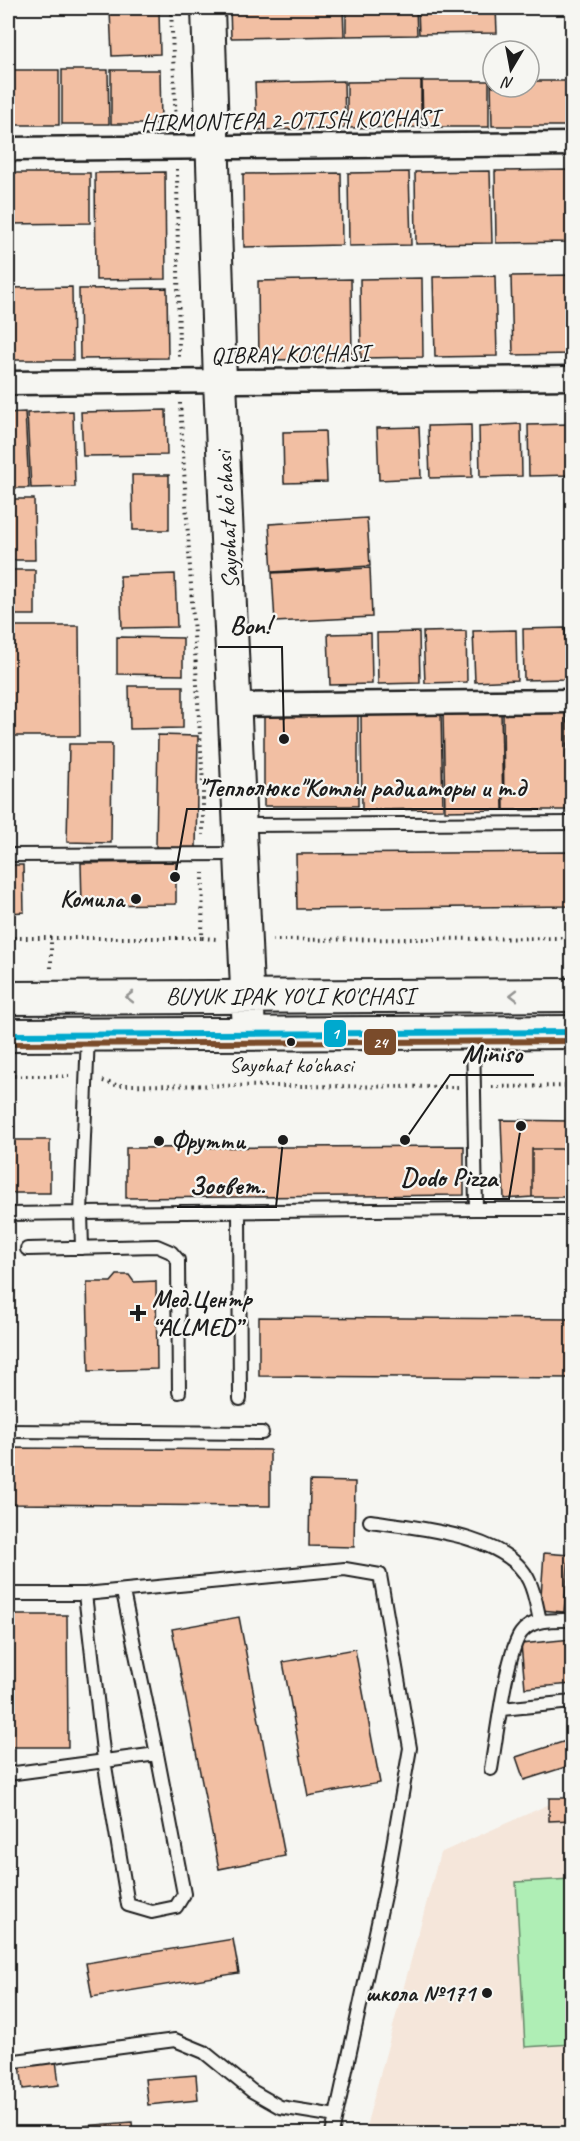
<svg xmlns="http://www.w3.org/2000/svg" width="580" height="2141" font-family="Caveat,sans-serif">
<rect width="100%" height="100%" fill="#f6f6f2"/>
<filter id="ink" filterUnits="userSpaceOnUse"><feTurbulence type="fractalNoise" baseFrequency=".0167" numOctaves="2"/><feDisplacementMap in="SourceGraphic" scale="12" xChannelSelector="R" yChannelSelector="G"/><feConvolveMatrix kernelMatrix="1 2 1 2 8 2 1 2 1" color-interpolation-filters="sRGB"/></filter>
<g filter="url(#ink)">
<path fill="#f5e6da" d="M572 1794V2133L364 2134 440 1853Z"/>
<path fill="#afeeb5" stroke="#668568" stroke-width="1.5" d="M572 1879V2044L525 2047 516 1882Z"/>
<path fill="#f2bfa3" stroke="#1c1c1c" stroke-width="1.5" d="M230 8H343L344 36 231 38Z
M346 8H416L417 35 346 36Z
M418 8H496L497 33 419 34Z
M159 10 160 54 112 56 110 11Z
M8 70H59V125H8Z
M62 70H108L109 124H62Z
M111 70H160L161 124H111Z
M344 81 345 128 257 130 255 83Z
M421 81V127L347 128V82Z
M422 81H489V127H423Z
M491 81 493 87H529V81H567L568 126H492Z
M570 81H572V125H570Z
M570 170 571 242 496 243 495 171Z
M490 171 492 243 416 244 415 172Z
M165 172 166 279 96 280 95 173Z
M409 172 411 245 349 246 348 173Z
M8 173H90V223L8 224Z
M341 173 342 245 244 247 243 174Z
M572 275V354L513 355 511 276Z
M495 276 497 356 435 357 433 277Z
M422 278 423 357 361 358 360 279Z
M351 279 352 359 259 360 258 281Z
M72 287 73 360H8V288Z
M167 288 168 358 80 359 79 289Z
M166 410 167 455 83 456 81 412Z
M73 411 75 487 31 488 27 413Z
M25 412 29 488H8V413Z
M521 424 522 476 480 477 479 426Z
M570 424 571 475 529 476 528 425Z
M471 425 472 477 430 478 428 426Z
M419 427 421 478 379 480 377 428Z
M325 431 327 482 284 483 283 432Z
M132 475H169V530H133Z
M8 499H34L35 560H8Z
M367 518 370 566 272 572 269 524Z
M370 568 372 617 275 622 272 573Z
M8 570H35V615H8Z
M175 574 177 627 122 628 120 576Z
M8 626H79L80 736H8Z
M565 628 566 679 524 680 523 629Z
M516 630 517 680 475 682 473 631Z
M466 631 467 682 425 683 423 632Z
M419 632 420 683 378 684 377 633Z
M371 633 372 684 330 685 328 634Z
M117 637 183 638V675L117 674Z
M129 686H183V728L130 729Z
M503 711H566L567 810H504Z
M567 711H572V771H567Z
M501 712 503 810 445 811 443 713Z
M441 713 443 809 362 810 361 714Z
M264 714H358V806H264Z
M158 735 198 736 196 848 156 847Z
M69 744H112L111 843 67 842Z
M572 852V906L297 909 296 854Z
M176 862V904L82 905 81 863Z
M8 865H23L24 912 8 913Z
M501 1120 572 1121V1149H532V1197L504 1199Z
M8 1140H50V1193H8Z
M464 1146V1195L126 1198V1148Z
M532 1149H572V1197H532Z
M117 1275H129L134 1282 156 1281 157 1369 89 1371 87 1282H111Z
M259 1317 572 1319V1378L259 1376Z
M8 1448 270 1450V1506L8 1504Z
M310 1481 355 1482 354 1547 309 1546Z
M544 1553 569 1555 564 1612 540 1610Z
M8 1615H67L68 1747H8Z
M239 1617 285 1856 219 1869 172 1629Z
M572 1639V1684L525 1688 521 1644Z
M355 1649 380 1783 308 1796 283 1662Z
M572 1739V1765L524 1780 516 1757Z
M549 1798H572V1820L549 1821Z
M233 1939 239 1973 92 1997 86 1963Z
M56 2060 59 2085 23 2089 20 2064Z
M196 2075 198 2100 148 2105 145 2079Z
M132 2122 133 2134H8V2132Z"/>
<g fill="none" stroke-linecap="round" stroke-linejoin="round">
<g stroke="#1c1c1c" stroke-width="16">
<path id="lane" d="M241 825 572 823
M8 855 240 854
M473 1034 476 1209H572
M88 1035 81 1213 476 1209
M239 1211 240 1399
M8 1214 81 1213 82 1248
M27 1249 157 1246 171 1252 178 1260 179 1392
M8 1431 262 1433
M370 1521C416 1528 508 1534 529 1581 535 1593 537 1608 540 1621
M123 1592 157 1754
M8 1594H85
M502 1709 572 1702
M491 1769C496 1741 506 1653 521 1633 532 1618 556 1620 572 1620
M8 1774 157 1754 184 1894 176 1907 152 1912 128 1905 104 1760 85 1594 345 1569 380 1575 410 1748 385 1891 332 2134
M8 2062 175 2040 204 2052 252 2091 280 2107 336 2116"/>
</g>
<g stroke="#1c1c1c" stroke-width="27">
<path id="street" d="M8 149 572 144
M8 383 572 378
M235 705 572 701"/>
</g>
<g stroke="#1c1c1c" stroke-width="36">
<path id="secondary" d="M208 8 220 382 249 1033
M8 998 572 995
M8 1035 572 1032"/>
</g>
<path stroke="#1c1c1c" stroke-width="4" stroke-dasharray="1.5 4.5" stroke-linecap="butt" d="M171 8 176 125
M177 169 179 359
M180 403 203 784V835
M8 938H202L203 873
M202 938 216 939
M272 940 572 938
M51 968V939
M8 1076H69
M103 1081 116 1085 458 1087
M492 1087 572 1086"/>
<use href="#lane" stroke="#f6f6f2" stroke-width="12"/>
<use href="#street" stroke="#f6f6f2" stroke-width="22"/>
<use href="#secondary" stroke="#f6f6f2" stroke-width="32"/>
<g stroke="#f6f6f2" stroke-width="10">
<path id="bus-1" d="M8 1035 572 1032"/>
</g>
<g stroke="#f6f6f2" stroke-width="10">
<path id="bus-2" d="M8 1044 572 1041"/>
</g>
<use href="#bus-1" stroke="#00a9ce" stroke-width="6"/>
<use href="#bus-2" stroke="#7a4b2a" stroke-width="6"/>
</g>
<defs><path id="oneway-chevron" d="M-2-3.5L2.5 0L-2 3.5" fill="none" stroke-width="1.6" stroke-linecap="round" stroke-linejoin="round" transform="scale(1.5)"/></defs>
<g stroke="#949492">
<use href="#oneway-chevron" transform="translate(514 995) rotate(180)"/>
<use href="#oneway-chevron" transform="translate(130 997) rotate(180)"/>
</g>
</g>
<g fill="#1c1c1c" stroke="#f6f6f2" stroke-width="2">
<circle cx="136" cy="899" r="6"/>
<circle cx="291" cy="1042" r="5"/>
<circle cx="159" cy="1141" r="6"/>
<path d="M135 1304h6v6h6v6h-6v6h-6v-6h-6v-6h6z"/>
<circle cx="487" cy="1993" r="6"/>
</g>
<g text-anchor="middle" stroke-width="4.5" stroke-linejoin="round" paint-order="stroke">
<g font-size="22" fill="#1c1c1c" stroke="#f6f6f2">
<text x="291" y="1072">Sayohat ko'chasi</text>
</g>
<g font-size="24" fill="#1c1c1c" stroke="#f6f6f2">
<text transform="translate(290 120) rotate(-1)" y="8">HIRMONTEPA 2-O'TISH KO'CHASI</text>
<text transform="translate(290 354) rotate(-1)" y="8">QIBRAY KO'CHASI</text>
<text transform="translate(227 520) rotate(-93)" y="8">Sayohat koʻchasi</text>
<text x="290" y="1004">BUYUK IPAK YO'LI KO'CHASI</text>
</g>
<g font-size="24" font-weight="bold" fill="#1c1c1c" stroke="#f6f6f2" text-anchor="end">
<text x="124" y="907">Комила</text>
<text x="171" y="1149" text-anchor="start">Фрутти</text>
<text x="152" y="1307" text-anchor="start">Мед.Центр<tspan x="152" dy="28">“ALLMED”</tspan></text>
<text x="475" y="2001">школа №171</text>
</g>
</g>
<path fill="none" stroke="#1c1c1c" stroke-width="2" d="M284 739L282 647H218M175 877L187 809H538M405 1140L450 1075H534M521 1126L509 1199H389M283 1140L276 1207H177"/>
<g fill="#1c1c1c" stroke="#f6f6f2" stroke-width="2">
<circle cx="284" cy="739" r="6"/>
<circle cx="175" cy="877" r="6"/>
<circle cx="405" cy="1140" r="6"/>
<circle cx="521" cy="1126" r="6"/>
<circle cx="283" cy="1140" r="6"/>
</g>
<g font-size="26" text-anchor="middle" font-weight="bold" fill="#1c1c1c" stroke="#f6f6f2" stroke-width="4.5" stroke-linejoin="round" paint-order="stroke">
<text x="250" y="634">Bon!</text>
<text x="362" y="796">"Теплолюкс"Котлы радиаторы и т.д</text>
<text x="492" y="1062">Miniso</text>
<text x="449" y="1186">Dodo Pizza</text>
<text x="227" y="1194">Зоовет.</text>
</g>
<g stroke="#f6f6f2" stroke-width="2">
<rect x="323" y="1019" width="24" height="29" rx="6" fill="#00a9ce"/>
<rect x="363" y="1028" width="34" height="28" rx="6" fill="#7a4b2a"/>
</g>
<g font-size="16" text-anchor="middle" font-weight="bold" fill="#fff">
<text x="335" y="1039">1</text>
<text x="380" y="1048">24</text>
</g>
<rect width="580" height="2141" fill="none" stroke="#f6f6f2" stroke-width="30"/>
<rect x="15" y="15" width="550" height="2111" fill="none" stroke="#1c1c1c" stroke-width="2" filter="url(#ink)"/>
<g transform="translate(511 69) rotate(190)"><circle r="28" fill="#f6f6f2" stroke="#9f9f9c" stroke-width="1.5"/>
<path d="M0-4.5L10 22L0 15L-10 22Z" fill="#1c1c1c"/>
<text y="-9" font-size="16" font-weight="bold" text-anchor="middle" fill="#1c1c1c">N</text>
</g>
</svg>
